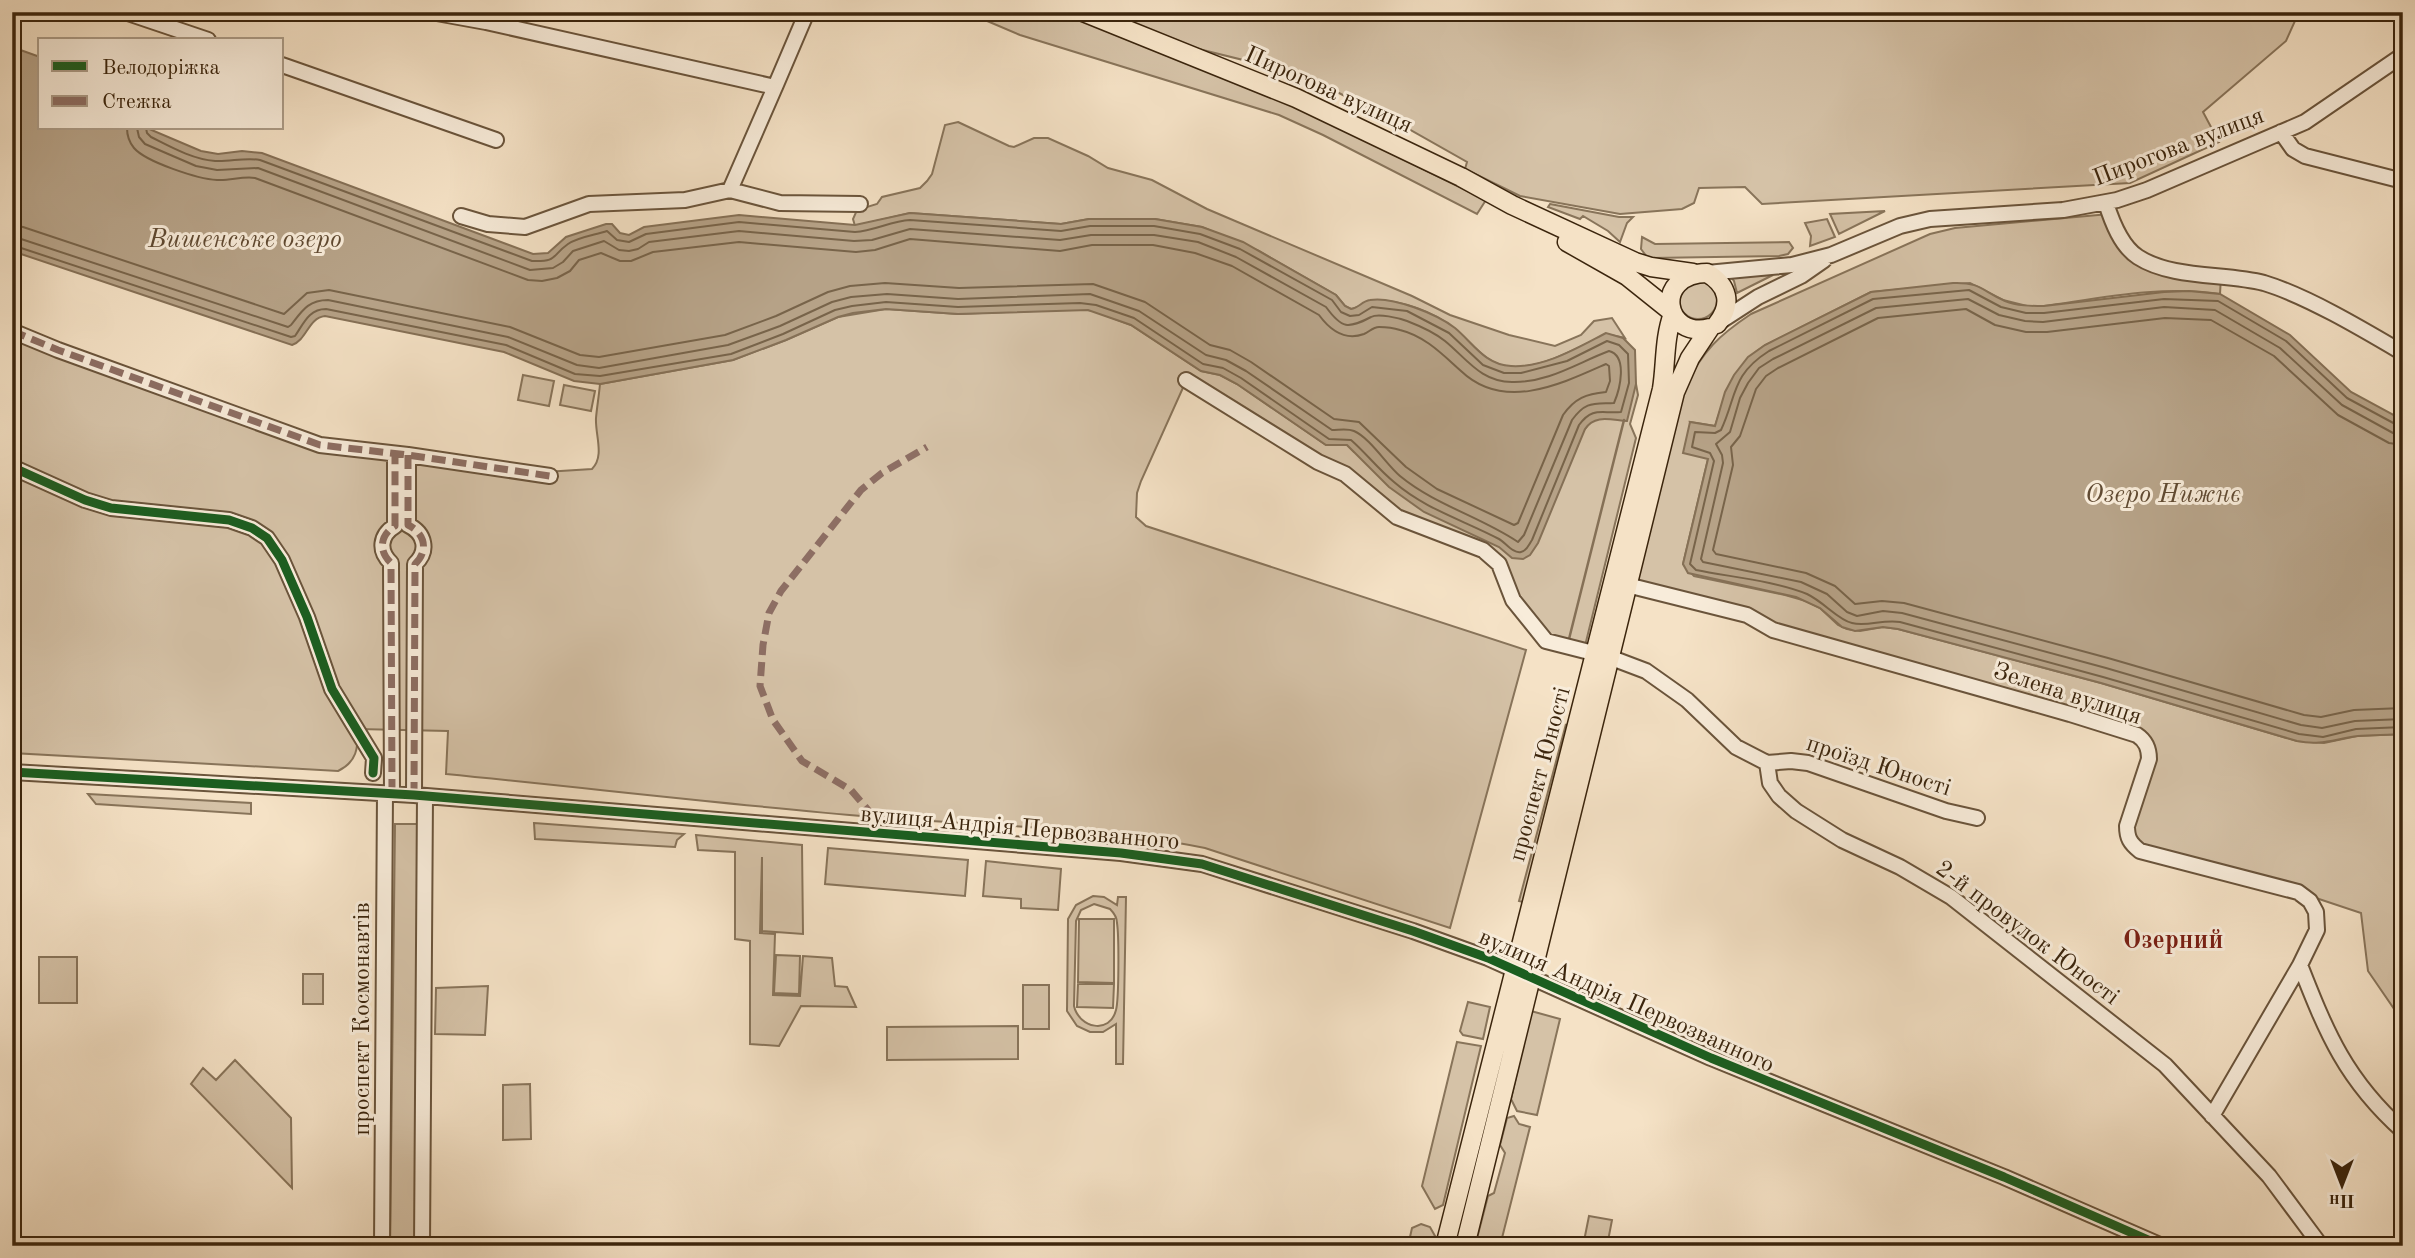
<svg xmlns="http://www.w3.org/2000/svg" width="2415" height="1258" font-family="'Old Standard TT',serif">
<rect width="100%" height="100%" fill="#f5e2c6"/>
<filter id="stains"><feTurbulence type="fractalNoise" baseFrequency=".00286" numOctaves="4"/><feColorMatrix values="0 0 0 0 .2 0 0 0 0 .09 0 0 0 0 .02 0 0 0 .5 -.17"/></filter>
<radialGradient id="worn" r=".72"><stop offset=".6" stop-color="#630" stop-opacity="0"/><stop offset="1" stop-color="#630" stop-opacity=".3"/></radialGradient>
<path fill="#d5c2a7" stroke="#88745a" stroke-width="2" fill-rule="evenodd" d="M966 12H1063L1293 105 1486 200 1477 214 1323 135 1279 115 1020 35Z
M1083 12H2299L2286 41 2203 112 2219 142 2130 183 1762 204 1745 187 1699 188 1694 203 1682 209 1620 214 1520 196 1465 169 1467 162 1405 127 1304 75 1138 34Z
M958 122 1009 146 1014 147 1034 138H1048L1088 156 1108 168 1152 180 1207 209 1412 296 1450 315 1509 335 1555 346 1581 335 1594 321 1612 318 1625 338 1606 334C1579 347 1537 372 1506 366 1483 362 1472 342 1455 329 1433 311 1403 301 1376 300 1367 300 1360 308 1351 309L1345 306 1336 295 1259 251 1202 227 1155 219H1089L1061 224 910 213 855 226 853 219 857 210 877 204 882 197 920 188 927 181 932 174 945 125Z
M1550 204 1619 217H1633L1627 223 1620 242 1608 231 1583 216 1580 219 1548 207Z
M1885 211 1839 234 1830 214Z
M2109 214 2141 259 2221 276 2220 294C2162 285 2101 298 2044 306H2027L2003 300 1970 283 1871 292 1765 345C1735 364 1725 395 1715 426L1690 422 1708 459 1683 564 1694 576 1785 595 1806 601 1820 608 1838 625 1847 629 1860 631 1883 627 1898 629 2101 683 2297 741 2324 743 2357 736 2403 734V1022L2368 971 2361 913 2298 892 2140 851 2127 835 2149 759 2144 740 1635 587 1685 386C1704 350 1718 336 1751 314L1930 234 1955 228Z
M1827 219 1835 237 1810 246 1811 236 1805 223Z
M1642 237 1655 244 1789 242 1793 248 1788 254 1779 256 1651 258 1647 257 1641 249Z
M1773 275 1737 293 1734 281 1730 276Z
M1679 300a19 19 0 1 1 38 0a19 19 0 1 1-38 0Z
M886 309 958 314 1081 309 1094 311 1131 325 1201 371 1220 375 1237 384 1326 445H1347L1354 452 1585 429 1591 421 1597 419 1605 398 1636 384 1638 395 1630 424 1636 438 1584 650 1546 641 1499 564 1408 522 1359 487 1186 381 1141 481 1137 493 1136 517 1146 526 1526 650 1450 928 1205 848C1096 826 983 826 873 817 731 805 588 788 446 774L448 731 358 729C358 748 357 762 338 771L12 753V331L312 443 529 473 592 469C605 456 595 435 596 418 597 407 599 395 600 384L733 360 786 340 838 317Z
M523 375 554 381 549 406 518 400Z
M564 385 595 391 591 411 560 405Z
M1566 724 1571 751 1531 904 1519 901Z
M88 794 251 803V814L96 804Z
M534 823 684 834 677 840 675 847 535 839Z
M395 824H420L418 1246H390Z
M696 835 802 845 803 934 762 931V857L760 933 775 934 773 995 800 996 803 956 832 958 835 986 847 987 856 1007 801 1006 779 1046 750 1044V941L735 939V852L698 850Z
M828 848 968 860 965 896 825 884Z
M986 861 1061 869 1058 910 1021 908V899L983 896Z
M1093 896 1104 897 1117 905 1118 897H1126L1123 1064H1116V1024L1103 1032H1090L1077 1026 1067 1011 1068 919 1076 905ZM1094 904 1110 909C1114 913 1117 918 1117 923 1119 936 1119 999 1116 1010 1110 1035 1079 1028 1074 1006L1076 921 1081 910Z
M1079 919H1114V983L1078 982Z
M776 955 800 956 799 994 774 993Z
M39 957H77V1003H39Z
M303 974H323V1004H303Z
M1078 984H1114L1113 1008 1077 1007Z
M1023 985H1049V1029H1023Z
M488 986 485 1035 435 1034 436 988Z
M1468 1002 1490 1007 1483 1039 1463 1035 1460 1031Z
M1531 1011 1560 1019 1537 1115 1517 1111 1511 1099Z
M1018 1026V1059L887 1060V1027Z
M1457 1042 1481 1046 1443 1205 1435 1209 1422 1186Z
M235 1060 291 1118 292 1188 191 1084 203 1068 216 1080Z
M530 1084 531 1139 503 1140V1085Z
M1514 1116 1519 1124 1530 1127 1500 1246H1475L1488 1196 1494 1193 1505 1153 1500 1145 1507 1118Z
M1589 1216 1612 1220 1607 1246H1583Z
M1421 1224 1430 1227 1435 1236 1433 1246H1408L1412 1228Z"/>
<path fill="#b6a287" stroke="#857056" stroke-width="2" d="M12 47 40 57V128H147L201 151 218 154 242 151 262 153 533 254 548 253 566 237 606 224H612L620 233 629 235 644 227 739 215 855 225 910 213 1061 224 1089 219H1155L1202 227 1243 242 1336 295 1345 306 1351 309C1359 308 1362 301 1370 300 1392 296 1437 314 1455 328 1473 343 1485 365 1511 366 1544 368 1577 348 1606 333L1623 338 1635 350 1636 384 1627 421C1611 420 1595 414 1585 429L1538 543 1530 555 1523 559 1512 558 1499 547 1424 512 1389 487 1347 445H1326L1237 384 1220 375 1201 371 1131 325 1088 310 958 314 886 309 853 313 838 317 786 340 733 360 600 384 574 381 504 352 325 316C308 318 307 340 292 345L12 251Z
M1953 283C1981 282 1982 291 2005 301 2017 306 2031 306 2044 306L2164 292 2189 291 2220 294 2290 335 2351 392 2403 420V734C2388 735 2372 735 2358 736 2334 739 2321 746 2297 741L2101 683 1898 629 1883 627 1855 631 1842 627 1820 608 1796 597 1688 573 1683 564 1708 459 1683 453 1690 422 1715 426 1725 392 1734 375 1748 357 1765 345 1871 292Z"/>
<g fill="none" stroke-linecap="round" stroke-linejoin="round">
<path stroke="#78644a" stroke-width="2" d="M12 225 23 227 284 314 307 293 329 290 510 327 580 355 599 357 725 335 776 316 828 292 850 286 885 283 959 288 1093 284 1145 302 1210 345 1230 350 1251 362 1334 419 1359 422 1406 467 1437 489 1514 525 1518 523 1563 415C1575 398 1586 394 1606 392L1610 381 1609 366 1606 364C1561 384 1504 412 1461 371 1443 355 1425 336 1400 330 1394 328 1385 327 1379 327 1373 327 1369 332 1364 334 1345 341 1330 330 1319 315L1232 266 1195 253 1153 245H1092L1060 251 910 239 875 250 856 252 739 242 653 252 631 261H620L601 253 579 260 570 271 557 278 542 281 528 280 255 178C242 176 230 181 217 180 198 179 146 162 134 148 129 142 127 136 127 128
M12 236 288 327 291 325C302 311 308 300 328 300L508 337 577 365 599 368 728 345 780 326 832 302 851 297 887 294 958 299 1090 294 1139 311 1206 355 1226 360 1246 371 1332 430C1339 430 1347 428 1354 431 1370 438 1386 464 1400 476 1435 505 1481 517 1518 542L1524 535 1572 420C1586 401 1593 404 1614 403 1620 389 1628 356 1609 351 1577 363 1548 383 1512 382 1481 382 1467 359 1445 341 1435 333 1420 326 1407 321 1399 318 1378 313 1371 317 1348 329 1342 329 1326 307L1236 257 1198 242 1154 235H1091L1060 240 910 229 872 240 854 241 739 231 649 242 638 249 629 251 619 250 604 241 573 251 563 262 553 268 530 270 258 168 217 170 196 166 145 144 139 137 137 128
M12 245 291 337 295 336C304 323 309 309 326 309L506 345 575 374 600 376 731 354 783 334 835 310 852 306 886 302 958 307 1080 303 1096 305 1134 318 1203 364 1223 368 1241 378 1329 439 1351 440C1366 453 1378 469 1394 482 1425 509 1463 520 1499 539 1505 542 1513 554 1521 552 1527 551 1529 544 1532 540L1579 425C1593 406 1602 414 1621 412L1629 383 1628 354 1619 345 1607 341 1567 361 1521 373H1504L1483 365 1449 333 1407 311 1372 307 1359 315 1350 316 1341 312 1332 300 1240 249 1200 234 1154 226H1090L1061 231 910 220C891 221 874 231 855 232L739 222 646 234 629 242 617 240 607 231C595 235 578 237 568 244 551 256 558 262 532 261L260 160C245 157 230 162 215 161 192 159 171 147 151 137L147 133 146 128
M2403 426 2397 425 2347 398 2286 341 2218 301 2164 299 2044 313H2026L2001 307 1969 290 1873 299 1769 351C1731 375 1737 396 1721 430L1715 433 1695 432 1692 447 1710 453 1714 461 1690 564 1696 570C1731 577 1775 581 1807 594 1824 602 1838 620 1852 623 1867 627 1883 619 1900 622L2103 677 2299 734 2323 737 2356 729 2403 727
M2403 435 2393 433 2342 405 2280 348 2215 310 2164 307 2043 322 2025 321 1999 315 1968 299 1876 308 1773 359 1759 368 1748 383 1740 398 1730 432 1716 444 1722 455 1723 463 1701 559 1703 562 1801 582 1827 594 1847 612 1857 616 1883 611 1902 613 2106 668 2301 725 2322 728 2355 721 2403 719
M2403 445 2389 443 2338 415 2274 356 2211 320 2165 318 2047 332H2026L1995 325 1966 309 1878 318 1778 368 1766 376 1756 389 1740 436 1731 447 1733 465 1713 550 1716 554 1806 573 1835 586 1855 604 1882 601 1904 603 2108 658 2304 715 2321 717 2354 710 2403 708"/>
<path stroke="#857056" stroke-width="2.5" d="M1569 639 1624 420"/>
<g stroke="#6a543b" stroke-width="18">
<path id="minor" d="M125 12 208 40
M431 12 486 22 775 87 807 12
M282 65 496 140
M2281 132 2293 149 2305 156 2403 181
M730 190 780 203 860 204
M2106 203C2112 222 2121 246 2138 257 2172 279 2226 273 2264 283 2307 296 2364 330 2403 353
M461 216 488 224 525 227 589 204 685 200 730 190 775 87
M1707 273 1792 265 1831 255 1900 226 1930 219 2063 210 2117 200 2147 190 2305 122 2403 55
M1718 323 1758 297 1801 276 1824 260
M12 331 58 350 320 445 408 455 550 476
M1186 380 1318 462 1345 474 1397 517 1483 550 1499 564 1513 600 1546 641 1609 657 1646 671 1687 700 1736 747 1767 763 1770 783 1779 796 1796 811 1842 840 1900 867 1951 897 2165 1065 2269 1176 2321 1246
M408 455V525C425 533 429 551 415 564L414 795
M12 467 85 500 111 508 229 520 252 528 267 538 282 560 307 617 332 689 374 758 373 773
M1627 585 1747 615 1773 630 2070 714 2137 735C2146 741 2149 748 2149 759L2127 826C2127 838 2130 843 2140 851L2298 892 2310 901 2316 912 2317 930 2300 965 2212 1116
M1767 763 1791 761 1808 763 1946 811 1977 818
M12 772 414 795 1121 853 1202 864 1413 931 1488 958 1711 1058 2004 1177 2162 1246
M392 793 391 563C378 551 380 535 395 526V454
M2300 965C2327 1034 2346 1080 2403 1131
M382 1246 385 793
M422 1246 425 796"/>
</g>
<g stroke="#3b250d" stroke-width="21">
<path id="major" d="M1083 12 1296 98 1461 177 1512 205 1635 262 1651 267 1693 273
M1567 242 1627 276 1672 312
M1710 328C1664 340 1652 274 1707 273 1728 285 1733 304 1717 324
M1445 1246 1662 389C1666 364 1664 338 1673 314
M1465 1246 1675 392 1690 358 1710 328"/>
</g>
<use href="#minor" stroke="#f8ecda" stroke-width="14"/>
<use href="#major" stroke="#f5e2c6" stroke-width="18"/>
<path stroke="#8d6e63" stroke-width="7" stroke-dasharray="14 7" stroke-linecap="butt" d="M12 331 58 350 320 445 408 455 550 476
M408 455V525C425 533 429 551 415 564L414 795
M392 793 391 563C378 551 380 535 395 526V454
M874 817 851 790 802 761 773 720 760 686 763 645 769 613 781 591 861 490 882 473 927 447"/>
<g stroke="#f8ecda" stroke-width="13">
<path id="cycleway" d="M12 467 85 500 111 508 229 520 252 528 267 538 282 560 307 617 332 689 374 758 373 773
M12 772 414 795 1121 853 1202 864 1413 931 1488 958 1711 1058 2004 1177 2162 1246"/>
</g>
<use href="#cycleway" stroke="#1b5e20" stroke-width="9"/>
</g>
<g text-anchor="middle" stroke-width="6" stroke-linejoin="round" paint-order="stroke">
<g font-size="24" fill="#3b250d" stroke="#f8ecda">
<text transform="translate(1329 89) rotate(24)" y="8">Пирогова вулиця</text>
<text transform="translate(2178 146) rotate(-21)" y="8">Пирогова вулиця</text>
<text transform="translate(2068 693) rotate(18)" y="8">Зелена вулиця</text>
<text transform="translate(1879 765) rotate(18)" y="8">проїзд Юності</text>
<text transform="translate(1539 774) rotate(-75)" y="8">проспект Юності</text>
<text transform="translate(1020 827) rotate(5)" y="8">вулиця Андрія Первозванного</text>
<text transform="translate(2028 932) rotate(37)" y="8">2-й провулок Юності</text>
<text transform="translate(1627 1000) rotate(24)" y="8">вулиця Андрія Первозванного</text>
<text transform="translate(361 1019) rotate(-90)" y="8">проспект Космонавтів</text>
</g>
<g font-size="26" font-style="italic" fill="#604a32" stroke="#f8ecda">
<text x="245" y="247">Вишенське озеро</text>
<text x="2163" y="502">Озеро Нижнє</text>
</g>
<g font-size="26" font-weight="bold" fill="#7a1f14" stroke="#f8ecda">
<text x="2173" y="948">Озерний</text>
</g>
</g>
<rect width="2415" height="1258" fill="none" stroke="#f5e2c6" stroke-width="42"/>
<rect x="14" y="14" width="2387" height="1230" fill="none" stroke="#3b250d" stroke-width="3.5"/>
<rect x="21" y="21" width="2373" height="1216" fill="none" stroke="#3b250d" stroke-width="2"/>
<rect x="38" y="38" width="245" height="91" fill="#f8ecda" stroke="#ac9c88" stroke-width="2"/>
<rect x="52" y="61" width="35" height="10" fill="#1b5e20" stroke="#ac9c88" stroke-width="2"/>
<text x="102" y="74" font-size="21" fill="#3b250d">Велодоріжка</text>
<rect x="52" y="96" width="35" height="10" fill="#8d6e63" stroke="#ac9c88" stroke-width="2"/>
<text x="102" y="108" font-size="21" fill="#3b250d">Стежка</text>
<g transform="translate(2342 1185) rotate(180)" stroke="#f8ecda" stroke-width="5" paint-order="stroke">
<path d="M0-5L12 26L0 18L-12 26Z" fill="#3b250d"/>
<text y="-10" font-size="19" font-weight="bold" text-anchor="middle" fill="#3b250d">Пн</text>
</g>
<rect width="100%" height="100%" filter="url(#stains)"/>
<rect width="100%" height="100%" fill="url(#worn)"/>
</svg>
